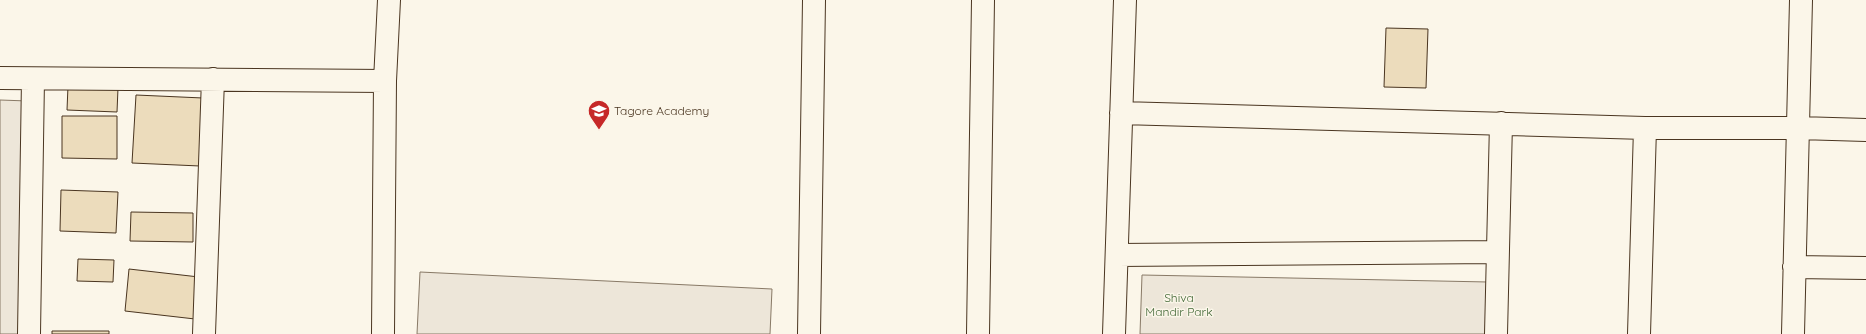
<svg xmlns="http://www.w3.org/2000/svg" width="1866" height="334" font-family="Quicksand,sans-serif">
<rect width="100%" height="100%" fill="#fbf6e9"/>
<path fill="#ede6d9" stroke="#887966" d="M0 100 28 101 23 334H0Z
M420 272 772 289 770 334H417Z
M1142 275 1488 282 1487 334H1140Z"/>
<path fill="#ecdcbc" stroke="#4a3520" d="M1386 28 1428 29 1426 88 1384 87Z
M68 86 118 88 117 112 67 110Z
M136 95 203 98 200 166 132 163Z
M62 116H117V159L62 158Z
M61 190 118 192 116 233 60 231Z
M131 212 193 213V242L130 241Z
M78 259 114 260 113 282 77 281Z
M129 269 199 277 195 319 125 311Z
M52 331H109V334H52Z"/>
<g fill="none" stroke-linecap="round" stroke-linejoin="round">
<g stroke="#4a3520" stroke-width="24">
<path id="minor" d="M0 78 385 81
M1121 113 1645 128H1799L1866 130
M1118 255 1497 252
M1794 267 1866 268
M29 334 33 79
M204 334 213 79
M383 334 385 81 389 0
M809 334 814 0
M978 334 983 0
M1114 334 1125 0
M1496 334 1501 123
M1639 334 1645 128
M1793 334 1801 0"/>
</g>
<use href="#minor" stroke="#fbf6e9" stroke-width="22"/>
</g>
<defs>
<g id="school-pin" transform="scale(1.15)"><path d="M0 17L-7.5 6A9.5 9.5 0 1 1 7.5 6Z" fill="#c62828" stroke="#fbf6e9"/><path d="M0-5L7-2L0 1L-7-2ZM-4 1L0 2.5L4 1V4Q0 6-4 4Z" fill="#fff"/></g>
</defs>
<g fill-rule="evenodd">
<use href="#school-pin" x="599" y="111"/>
</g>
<g text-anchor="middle" stroke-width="3" stroke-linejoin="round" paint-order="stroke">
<g font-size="12" fill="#4a3520" stroke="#fbf6e9" text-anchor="start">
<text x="614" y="115">Tagore Academy</text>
</g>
<g font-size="12" fill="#436837" stroke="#fbf6e9">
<text x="1179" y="302">Shiva<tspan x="1179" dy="14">Mandir Park</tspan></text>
</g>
</g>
</svg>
